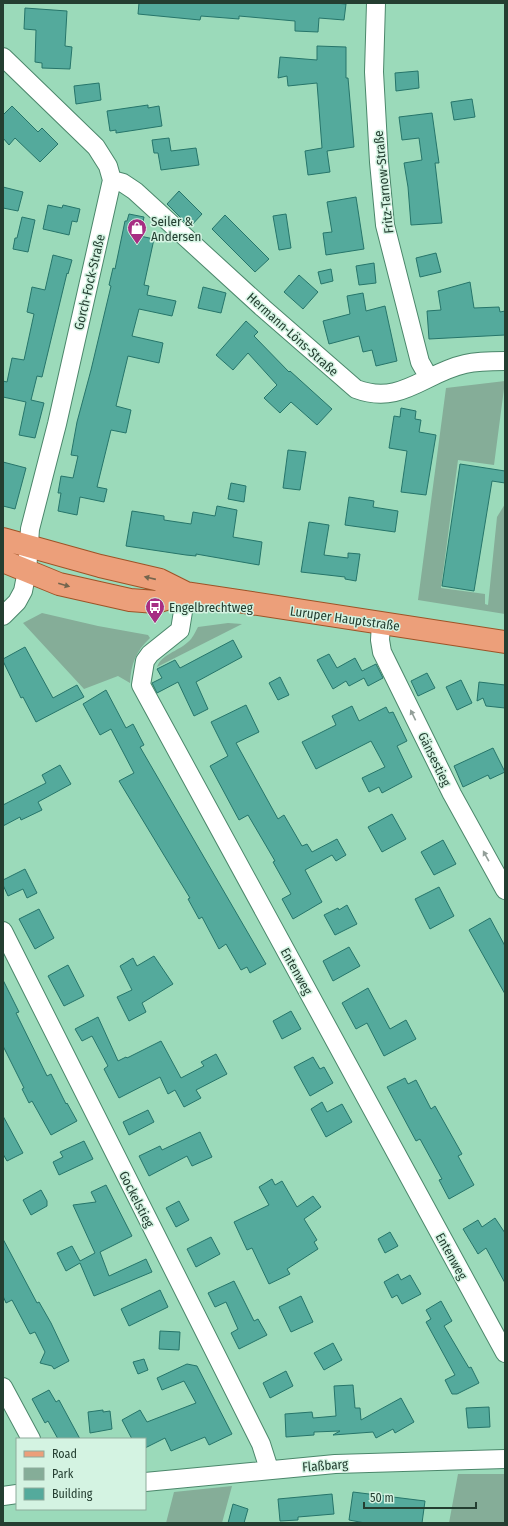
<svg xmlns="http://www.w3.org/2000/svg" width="508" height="1526" font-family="'Fira Sans Condensed',sans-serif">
<rect width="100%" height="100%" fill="#9bdaba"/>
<path fill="#85ad98" d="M505 381 494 465 458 460 441 588 485 594V604L488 605 497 517 505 504V614L418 600 446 388Z
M42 613 98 626 148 635 150 638C136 651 131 664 130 683L118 676 84 689 23 623Z
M228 623 242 624 157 667C162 654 177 652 188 642 193 638 195 632 198 627Z
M458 1474H505V1523H449Z
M232 1486 222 1523H166L174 1492Z"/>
<path fill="#54aa9c" stroke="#26756a" d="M139 3H335L346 4 344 20 319 18 318 32 295 31V21L239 16V19L201 16 200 20 138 14Z
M25 8 67 11 65 46 72 47 70 69 42 68V63L35 62 36 30 24 29Z
M317 46 346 47V78H348L354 147 327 151 330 172 308 175 305 151 322 148 317 83 288 86 287 76 278 78 280 57 317 60Z
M418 71 419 88 396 91 395 73Z
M99 83 101 100 76 104 74 86Z
M472 99 475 117 454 120 451 102Z
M148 105V108L159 106 162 126 116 133V130L110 131 107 111Z
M12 106 38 132 42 128 58 144 40 162 15 138 9 145 3 138V115Z
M432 113 439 163H435L442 223 411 225 408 187 404 163 422 160 419 138 402 140 399 117Z
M169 138 171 151 196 148 199 165 161 170 158 153H154L152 140Z
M3 187 23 192 18 211 3 208Z
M179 191 202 214 190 227 167 204Z
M356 197 364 249 326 255 323 233 332 232 327 202Z
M48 205 62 208 63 205 80 209 77 222 72 221 69 235 43 229Z
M129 214 144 217 140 236 154 239 144 285 149 286 147 295 176 301 172 316 139 309 132 336 163 343 159 363 128 356 116 406 131 410 126 433 111 430 97 487 107 489 104 502 80 497 77 515 58 511 61 493H58L61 476 73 478 78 456 71 455 77 422 91 370 111 286 109 285 113 268 115 269 125 221H127Z
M286 214 291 248 279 250 273 216Z
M225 215 269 259 255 272 212 229Z
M22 217 35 220 28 252 13 249 15 238H17Z
M436 253 441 272 420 277 416 258Z
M53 255 72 260 68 274 67 273 42 377 37 376 31 400 44 403 35 438 19 435 26 402 3 397V381L7 382 12 358 24 360 34 314 27 312 32 287 45 290Z
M374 263 376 283 359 285 356 266Z
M331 269 333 281 321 284 318 272Z
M299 275 318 292 303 309 284 292Z
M470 282 474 308 499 307 500 312 505 311V335L429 339 427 311 441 310 438 291Z
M203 287 226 293 221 313 198 308Z
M363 293 366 311 385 306 397 361 376 366 372 350 363 352 359 336 329 344 323 321 350 314 347 296Z
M246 321 258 332 254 336 289 372 290 371 332 409 317 425 291 402 280 413 264 398 277 385 248 353 233 370 216 355Z
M401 408 416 411 415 419 421 420 419 432 436 435 426 495 401 492 407 451 389 448 394 416 400 417Z
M288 450 306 452 300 490 283 488Z
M3 462 26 468 15 509 3 506Z
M460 464 505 471V483L492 481 474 591 442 586Z
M231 483 246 486 244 502 228 499Z
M349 497 374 501 373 507 398 511 395 532 345 525Z
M217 506 237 510 233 537 262 542 259 565 196 554V556L186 555 126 546 132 511 164 516V520L191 524 193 512 215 516Z
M309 522 329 525 324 555 348 558V553L360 554 356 581 345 579V577L301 572Z
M233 640 242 657 196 682 208 709 194 716 178 682 157 693 152 683 162 678 157 669 175 660 180 668Z
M25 647 53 698 77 685 84 697 36 722 23 697 21 698 3 661V659Z
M329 654 337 668 355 658 362 671 376 664 383 678 368 686 364 678 349 686 346 681 333 689 317 660Z
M427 673 435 688 418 696 411 681Z
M280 677 289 695 278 700 269 683Z
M461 680 472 703 457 710 446 687Z
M479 682 505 685V708L486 706 483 698 477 701Z
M106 690 126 728 133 724 144 745 140 747 266 964 250 973 247 967 241 970 226 944 219 949 202 917 199 919 188 899 190 898 119 781 134 773 111 729 100 735 83 704Z
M246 705 259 732 236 743 278 819 284 815 302 846 307 844 312 852 337 839 346 855 336 861 332 855 305 870 322 902 293 919 282 899 291 894 273 862 275 861 248 815 239 820 210 766 228 756 211 722Z
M352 706 359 721 386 707 389 713 393 712 407 741 397 746 412 777 382 793 379 787 369 792 362 778 385 767 371 741 316 769 302 742 336 725 332 716Z
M493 748 505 772 490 779 488 775 463 787 454 766Z
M60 765 71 784 38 802 42 810 21 820 20 817 3 826V805L46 783 42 775Z
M392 814 406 839 382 852 368 827Z
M443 840 456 864 434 875 421 852Z
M25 869 37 893 27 898 23 889 8 896 3 885V880Z
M439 887 454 916 430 929 415 899Z
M347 905 357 924 335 935 324 915 338 908 339 910Z
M39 909 54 938 35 949 19 919Z
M490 918 505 946V994L469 930Z
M349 947 360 966 333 981 323 961Z
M154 956 173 984 142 1003 146 1012 129 1021 117 997 132 990 120 966 133 958 137 966Z
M68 965 84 996 64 1006 48 976Z
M3 980 19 1012 16 1013 47 1076 51 1074 66 1104 67 1103 77 1121 51 1135 32 1101 29 1103 22 1089 24 1088 3 1046Z
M368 988 390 1029 406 1020 416 1039 384 1056 367 1023 356 1029 342 1003Z
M291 1011 301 1029 282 1039 273 1021Z
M98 1017 118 1061 126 1057 127 1058 161 1041 181 1078 204 1066 201 1062 216 1054 227 1074 196 1090 201 1098 184 1107 175 1090 168 1094 160 1077 119 1098 104 1069 108 1066 92 1036 82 1041 75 1029Z
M313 1057 320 1069 324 1067 333 1083 310 1096 294 1067Z
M405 1078 408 1084 416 1080 431 1109 435 1106 462 1154 458 1156 474 1185 449 1199 439 1180 442 1179 420 1139 416 1141 387 1087Z
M322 1102 327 1112 342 1104 352 1122 326 1137 311 1109Z
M148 1110 154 1122 129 1135 123 1122Z
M3 1116 23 1153 7 1161 3 1154Z
M200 1132 212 1157 192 1166 187 1156 149 1176 139 1156 160 1146 162 1150Z
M84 1141 93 1159 59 1175 53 1162 63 1157 60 1152Z
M272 1179 275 1185 282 1181 297 1207 313 1196 321 1207 304 1219 317 1240 314 1242 318 1249 287 1269 290 1274 269 1284 252 1248 247 1250 234 1222 269 1205 259 1187Z
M106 1185 132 1236 100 1252 109 1276 146 1259 152 1272 94 1296 80 1263 66 1271 57 1253 72 1246 80 1261 95 1253 73 1205 96 1202 91 1192Z
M41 1190 47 1201V1206L31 1215 23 1200Z
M179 1201 189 1220 176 1227 166 1208Z
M495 1218 505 1233V1283L486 1248 478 1254 463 1229 478 1220 482 1227Z
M390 1232 398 1246 385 1253 378 1239Z
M211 1237 220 1254 196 1267 187 1249Z
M3 1239 37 1303 39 1302 51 1323 69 1361 54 1369 52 1366 40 1363 45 1352 35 1332 30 1334 12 1300 6 1303 3 1296Z
M398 1274 401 1280 410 1275 421 1294 402 1304 397 1295 392 1298 384 1282Z
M234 1281 254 1321 258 1319 267 1335 239 1349 231 1333 238 1329 226 1302 215 1307 208 1293Z
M160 1290 168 1307 129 1326 121 1309Z
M301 1296 313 1322 291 1332 279 1307Z
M441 1301 452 1321 444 1326 469 1368 471 1367 479 1383 457 1394H452L445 1380 455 1375 426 1322 431 1319 426 1310Z
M160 1331 180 1332 179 1350 159 1349Z
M333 1343 342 1360 324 1370 314 1353Z
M144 1359 148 1370 138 1374 133 1362Z
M187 1364 197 1366 232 1434 209 1445 205 1437 171 1451 165 1438 145 1448V1439H132L122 1420 140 1410 147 1422 196 1403 184 1381 162 1390 157 1378Z
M286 1371 293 1386 270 1398 263 1383Z
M353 1385 355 1408H360L361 1420 401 1398 414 1422 395 1433 393 1429 376 1438 373 1432 333 1435 340 1431 314 1432V1435L286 1437 285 1414 312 1412 313 1418 336 1416 334 1386Z
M49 1390 56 1402 59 1400 80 1439H58L48 1421 45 1423 32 1399Z
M489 1407 490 1427 468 1428 466 1408Z
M103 1410V1412L110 1411 112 1429 90 1433 88 1412Z
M353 1492 425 1501 422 1523H365L349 1520Z
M332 1494 334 1514 298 1517V1520L280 1521 278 1499Z
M233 1504 248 1509 244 1523H228Z"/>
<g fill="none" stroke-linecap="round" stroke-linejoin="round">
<g stroke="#4b876b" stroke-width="20">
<path id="street" d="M376 3 374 72 379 162 385 225 420 362 429 378
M3 57 96 147 108 166 112 180 57 424 30 529 27 571 23 591 17 602 3 616
M112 180 123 183 135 191 263 308 356 389C401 406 424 373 465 364 478 361 492 361 505 361
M186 593 180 630 150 654 145 661 141 685 505 1353
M381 623 380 640 382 652 452 794 505 890
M3 931 261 1444 269 1469
M3 1387 31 1439
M145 1482 335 1464 505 1459
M3 1496 17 1494"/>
</g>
<g stroke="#9e5327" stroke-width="24">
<path id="primary" d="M3 539 100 566 160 580 186 593 505 642
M3 561 59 584 130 600 156 602 186 593"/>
</g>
<use href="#street" stroke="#fff" stroke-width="18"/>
<use href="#primary" stroke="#ec9f7a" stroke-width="22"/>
</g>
<defs><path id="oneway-solid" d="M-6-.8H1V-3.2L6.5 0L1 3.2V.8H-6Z"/></defs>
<g fill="#74654e">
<use href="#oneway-solid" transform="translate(150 578) rotate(-167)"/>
<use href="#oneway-solid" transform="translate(64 585) rotate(16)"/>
</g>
<g fill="#929e98">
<use href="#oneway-solid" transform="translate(413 715) rotate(-116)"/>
<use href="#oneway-solid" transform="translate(486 856) rotate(-119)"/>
</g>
<defs>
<g id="shop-pin" transform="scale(1)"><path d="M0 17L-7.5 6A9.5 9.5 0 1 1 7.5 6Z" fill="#a72e83" stroke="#d4f3e2"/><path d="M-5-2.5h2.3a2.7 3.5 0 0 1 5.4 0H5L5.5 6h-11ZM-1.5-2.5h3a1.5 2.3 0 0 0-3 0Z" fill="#fff"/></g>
<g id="bus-pin" transform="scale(1)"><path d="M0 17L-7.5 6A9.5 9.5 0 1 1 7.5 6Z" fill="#a72e83" stroke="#d4f3e2"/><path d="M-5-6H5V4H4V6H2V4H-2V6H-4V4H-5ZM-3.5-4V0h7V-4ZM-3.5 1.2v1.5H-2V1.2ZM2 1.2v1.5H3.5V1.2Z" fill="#fff"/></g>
</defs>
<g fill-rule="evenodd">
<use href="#shop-pin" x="137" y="228"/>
<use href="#bus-pin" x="155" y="607"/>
</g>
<g text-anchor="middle" stroke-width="3" stroke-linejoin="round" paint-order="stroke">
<g font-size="13" fill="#243e31" stroke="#d4f3e2">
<text transform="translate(383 182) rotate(-96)" y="5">Fritz-Tarnow-Straße</text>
<text transform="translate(89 282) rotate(-77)" y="5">Gorch-Fock-Straße</text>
<text transform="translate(293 334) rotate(42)" y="5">Hermann-Löns-Straße</text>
<text transform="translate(345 618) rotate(8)" y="5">Luruper Hauptstraße</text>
<text transform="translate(435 759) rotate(64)" y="5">Gänsestieg</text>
<text transform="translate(297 971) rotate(61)" y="5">Entenweg</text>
<text transform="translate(137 1199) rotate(63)" y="5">Gockelstieg</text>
<text transform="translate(452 1256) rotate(61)" y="5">Entenweg</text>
<text transform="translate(325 1465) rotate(-4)" y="5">Flaßbarg</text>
</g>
<g font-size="13" fill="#243e31" stroke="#d4f3e2" text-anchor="start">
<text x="151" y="226">Seiler &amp;<tspan x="151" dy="15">Andersen</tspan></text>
<text x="169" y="612">Engelbrechtweg</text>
</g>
</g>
<rect width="508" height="1526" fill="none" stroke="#243e31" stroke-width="8"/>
<rect x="16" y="1438" width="130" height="72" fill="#d4f3e2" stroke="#8eab9b"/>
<rect x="24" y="1451" width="20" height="6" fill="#ec9f7a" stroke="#8eab9b"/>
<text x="52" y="1458" font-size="12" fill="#243e31">Road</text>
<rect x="24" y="1468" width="20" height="12" fill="#85ad98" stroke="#8eab9b"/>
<text x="52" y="1478" font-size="12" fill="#243e31">Park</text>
<rect x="24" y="1488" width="20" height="12" fill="#54aa9c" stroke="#8eab9b"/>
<text x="52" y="1498" font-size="12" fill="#243e31">Building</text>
<path d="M364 1502v6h112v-6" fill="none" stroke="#243e31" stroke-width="2"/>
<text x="370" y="1502" font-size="12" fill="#243e31" stroke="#d4f3e2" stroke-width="3" paint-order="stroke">50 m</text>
</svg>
